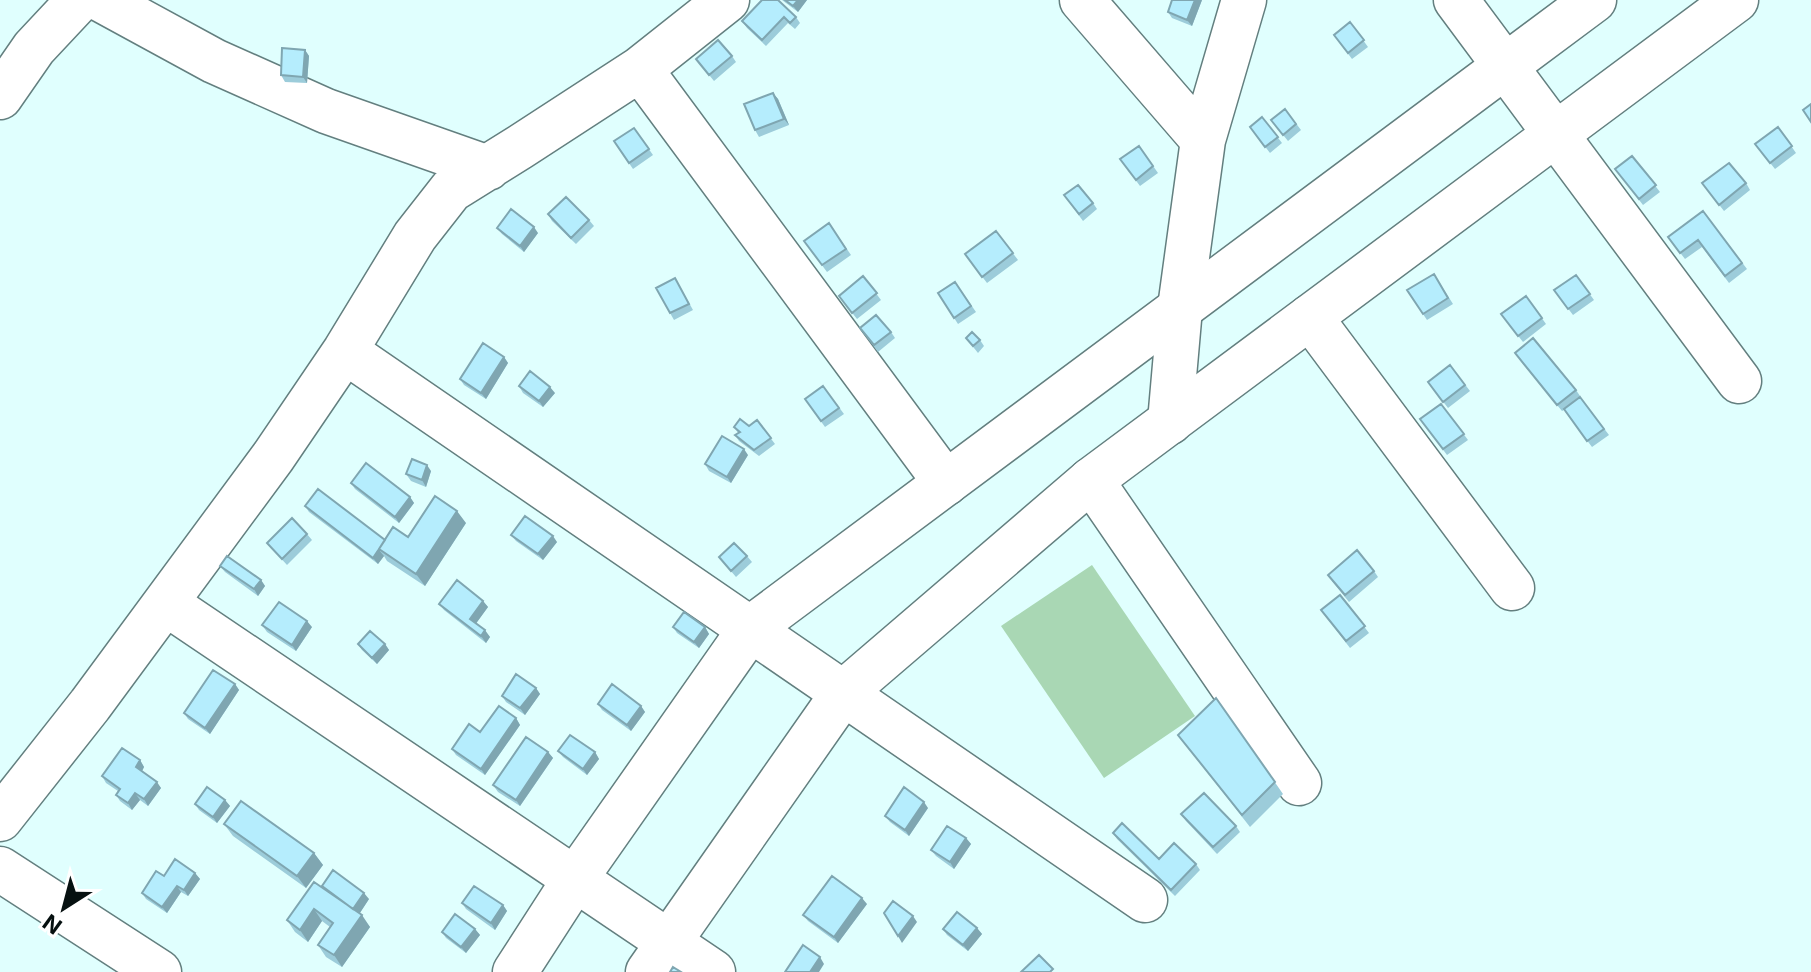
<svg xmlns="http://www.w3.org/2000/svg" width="1811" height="972" font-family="Inter,sans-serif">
<rect width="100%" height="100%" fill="#e0fffe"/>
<path fill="#a9d7b4" d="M1092 565 1195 716 1104 778 1001 626Z"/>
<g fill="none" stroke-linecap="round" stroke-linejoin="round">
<g stroke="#637f7f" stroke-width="47">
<path id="minor" d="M102 0 214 61 326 111 488 168
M1082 0 1203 140
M1456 0 1739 381
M640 69 946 483
M0 97 34 48 79 0
M1310 317 1512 588
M345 351 1145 900
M1170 422 1180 308 1203 140 1244 0
M1091 480 1299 783
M167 604 713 972
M0 819 90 705 273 457 345 351 415 236 451 190 520 147 640 69 727 0
M0 869 159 972"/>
</g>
<g stroke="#637f7f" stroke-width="47">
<path id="tertiary" d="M515 972 575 879 751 628 1594 0
M648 972 844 692 1091 480 1736 0"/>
</g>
<use href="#minor" stroke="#fff" stroke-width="44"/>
<use href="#tertiary" stroke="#fff" stroke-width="44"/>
</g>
<path fill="#9cccda" d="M762 0 796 17 800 23 795 29 788 23 766 46 747 28 742 21Z
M782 0H807L798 12Z
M1202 0 1192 26 1172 18 1168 12Z
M1350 22 1368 47 1352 59 1334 35Z
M305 50 309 56 307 83 285 82 281 75Z
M732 56 736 62 714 81 696 59Z
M773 93 778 99 789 125 759 137 755 130Z
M1285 109 1301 130 1288 141 1271 120Z
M1262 117 1282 143 1270 153 1250 127Z
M1778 127 1796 153 1775 169 1755 144Z
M634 128 653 155 633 169 614 141Z
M1139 146 1158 173 1140 186 1120 159Z
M1632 156 1660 192 1643 205 1615 169Z
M1702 183H1746L1750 190 1724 211Z
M1064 195 1093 203 1097 209 1083 221Z
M1703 211 1747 269 1729 283 1702 247 1685 259 1668 237Z
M548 214 589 220 594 226 576 244 552 221Z
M829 223 851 255 827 272 804 241Z
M497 228 538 233 524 252 502 234Z
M996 231 1018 260 987 283 965 254Z
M1434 274 1453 304 1427 320 1407 290Z
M1576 275 1594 300 1573 315 1554 290Z
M863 276 881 300 857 319 839 296Z
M675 278 693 310 674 320 670 313Z
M955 282 976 312 958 324 938 293Z
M1526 296 1546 324 1523 342 1501 314Z
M860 328 891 332 895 338 878 352Z
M966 338 980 340 984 346 978 353Z
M504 357 508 363 486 399 464 385 460 379Z
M1519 359 1576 390 1580 396 1572 402 1580 397 1609 435 1592 447 1564 410 1562 411Z
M1450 365 1470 391 1448 408 1428 382Z
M519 386 555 393 543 407 523 393Z
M823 386 844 414 825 427 805 399Z
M1441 404 1468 440 1447 455 1420 419Z
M757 420 775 444 759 456 739 441 735 435 738 433 734 427 749 426Z
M748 455 731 483 709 471 705 464Z
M431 471 426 487 411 481 406 474Z
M351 483 410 497 414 503 399 523 355 489Z
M305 506 385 540 408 537 466 523 425 586 387 561 384 556 378 564 309 512Z
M307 534 312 540 287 565 267 543Z
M511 535 557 542 543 560 516 541Z
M747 556 752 562 736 577 719 557Z
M220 566 261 580 265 586 258 596 225 572Z
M1374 571 1378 577 1349 602 1332 581Z
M1340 595 1369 633 1350 648 1321 610Z
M483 601 488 607 476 623 490 637 486 643 444 610 439 604Z
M262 625 312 627 296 651 267 632Z
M673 627H705L709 634 699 648 677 633Z
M358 644H385L389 650 377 664 362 650Z
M235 684 239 690 210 734 188 719 184 713Z
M536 688 540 694 525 715 506 702 502 696Z
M1216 698 1283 794 1250 827 1178 735Z
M598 704 641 706 645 712 631 731 602 710Z
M516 718 520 725 485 775 456 755 452 749 480 732Z
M558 751 595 752 599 759 587 775 563 757Z
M548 752 553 758 520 806 498 792 493 785Z
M140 760 144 767 142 771 161 788 148 806 140 800 132 810 120 801 116 795 118 791 106 783 102 776Z
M225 800 230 806 217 823 199 810 195 804Z
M928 808 909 836 890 822 885 816Z
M1181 814 1236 826 1240 832 1217 854 1186 821Z
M224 824 314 853 323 865 306 888 233 836Z
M1113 833 1159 859 1196 864 1200 870 1175 896 1117 839Z
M966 838 971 844 954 869 936 856 931 850Z
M195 873 200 879 188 896 181 892 167 913 146 899 142 893Z
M322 887 369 899 359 914 370 927 342 967 326 957 318 945 330 927 322 921 308 942 295 932 287 920Z
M462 903 503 905 507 911 495 930 466 909Z
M867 904 838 943 808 921 803 915Z
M977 928 982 934 968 951 947 935 943 929Z
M475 929 480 935 466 953 446 938 442 932Z"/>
<path fill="#7fa6b1" d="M798 0H807L798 12 793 6Z
M1195 0H1202L1192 26 1187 20Z
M305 50 309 56 307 83 303 77Z
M773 93 778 99 789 125 784 119Z
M534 227 538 233 524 252 520 246Z
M504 357 508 363 486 399 481 393Z
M550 387 555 393 543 407 539 401Z
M744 449 748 455 731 483 727 477Z
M427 465 431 471 426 487 422 480Z
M410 497 414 503 399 523 395 517Z
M457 511 466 523 425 586 416 574Z
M553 536 557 542 543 560 538 554Z
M379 550 384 556 378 564 373 558Z
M261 580 265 586 258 596 254 589Z
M483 601 488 607 475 625 470 619Z
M307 621 312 627 296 651 292 645Z
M705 627 709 634 699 648 694 642Z
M485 630 490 637 486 643 481 636Z
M385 644 389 650 377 664 372 658Z
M235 684 239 690 210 734 205 728Z
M536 688 540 694 525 715 520 708Z
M641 706 645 712 631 731 627 725Z
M516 718 520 725 485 775 481 769Z
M548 752 553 758 520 806 516 800Z
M595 752 599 759 587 775 583 769Z
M140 760 144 767 141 773 136 767Z
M157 782 161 788 148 806 144 799Z
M135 793 140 800 132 810 128 803Z
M225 800 230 806 217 823 213 817Z
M924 802 928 808 909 836 905 830Z
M966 838 971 844 954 869 950 862Z
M314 853 323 865 306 888 297 876Z
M195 873 200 879 188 896 184 890Z
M177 886 181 892 167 913 162 907Z
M364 893 369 899 358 916 353 909Z
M862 898 867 904 838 943 834 937Z
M503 905 507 911 495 930 491 923Z
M314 909 322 921 308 942 300 930Z
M362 915 370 927 342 967 334 955Z
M913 916 917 922 902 943 898 936Z
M977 928 982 934 968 951 963 945Z
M475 929 480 935 466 953 461 947Z
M820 957 824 964 819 972H810Z"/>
<path fill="#b5edfd" stroke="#7fa6b1" stroke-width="2" d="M762 0H778L796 17 790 23 784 17 762 40 742 21Z
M785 0H798L793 6Z
M1172 0H1195L1187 20 1168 12Z
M1350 22 1364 40 1348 53 1334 35Z
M718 40 732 56 709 75 696 59Z
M282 48 305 50 303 77 281 75Z
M773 93 784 119 755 130 744 104Z
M1811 104V122L1803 110Z
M1285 109 1296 124 1283 135 1271 120Z
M1262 117 1278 137 1265 147 1250 127Z
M1778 127 1792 146 1770 163 1755 144Z
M634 128 649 149 629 163 614 141Z
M1139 146 1153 166 1136 180 1120 159Z
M1632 156 1656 185 1639 199 1615 169Z
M1729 163 1746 183 1719 205 1702 183Z
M1078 185 1093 203 1079 214 1064 195Z
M566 197 589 220 571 238 548 214Z
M511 209 534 227 520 246 497 228Z
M1703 211 1742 263 1725 276 1698 240 1680 253 1668 237Z
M829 223 846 249 822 265 804 241Z
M996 231 1013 253 982 277 965 254Z
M1434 274 1448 298 1423 314 1407 290Z
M1576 275 1590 294 1568 309 1554 290Z
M863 276 877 293 852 313 839 296Z
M675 278 689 304 670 313 656 288Z
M955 282 971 306 954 318 938 293Z
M1526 296 1542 318 1518 336 1501 314Z
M876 315 891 332 874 345 860 328Z
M972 332 980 340 973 346 966 338Z
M1533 338 1576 390 1557 405 1515 353Z
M483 343 504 357 481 393 460 379Z
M1450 365 1465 385 1443 402 1428 382Z
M530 371 550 387 539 401 519 386Z
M823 386 839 408 821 421 805 399Z
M1580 397 1604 429 1587 441 1564 409Z
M1441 404 1464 434 1443 449 1420 419Z
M740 419 749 426 757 420 771 438 754 450 735 435 740 432 734 427Z
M722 436 744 449 727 477 705 464Z
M412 459 427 465 422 480 406 474Z
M366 463 410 497 395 517 351 483Z
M318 489 385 540 373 558 305 506Z
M435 496 457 511 416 574 379 549 393 527 408 537Z
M525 516 553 536 538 554 511 535Z
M292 518 307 534 282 559 267 543Z
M734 543 747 556 731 571 719 557Z
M1357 550 1374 571 1345 595 1328 575Z
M227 556 261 580 254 589 220 566Z
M457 580 483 601 470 619 485 630 481 636 439 604Z
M1340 595 1365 626 1346 641 1321 610Z
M279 602 307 621 292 645 262 625Z
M684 612 705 627 694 642 673 627Z
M370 631 385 644 372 658 358 644Z
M213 670 235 684 205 728 184 713Z
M516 674 536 688 520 708 502 696Z
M612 684 641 706 627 725 598 704Z
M1216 698 1275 782 1242 815 1178 735Z
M499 706 516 718 481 769 452 749 469 724 480 732Z
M570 735 595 752 583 769 558 751Z
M526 737 548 752 516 800 493 785Z
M122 748 140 760 136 767 157 782 144 799 135 793 128 803 116 795 120 789 102 776Z
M207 787 225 800 213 817 195 804Z
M904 787 924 802 905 830 885 816Z
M1204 793 1236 826 1213 847 1181 814Z
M241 801 314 853 297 876 224 824Z
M1122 823 1159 859 1174 843 1196 864 1171 890 1113 833Z
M947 826 966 838 950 862 931 850Z
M175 859 195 873 184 890 177 886 162 907 142 893 156 871 164 876Z
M333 870 364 893 353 909 322 886Z
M832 876 862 898 834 937 803 915Z
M314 882 362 915 334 955 318 945 333 923 314 909 300 930 287 920Z
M474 886 503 905 491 923 462 903Z
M893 901 913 916 898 936 884 913Z
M957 912 977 928 963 945 943 929Z
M455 914 475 929 461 947 442 932Z
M803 945 820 957 810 972H785Z
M1039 955 1053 969 1050 972H1021Z
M673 967 681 972H670Z"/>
<g transform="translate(64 908) rotate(216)" stroke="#ffffff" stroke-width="6" paint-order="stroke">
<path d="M0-6L14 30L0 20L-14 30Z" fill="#061010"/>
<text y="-12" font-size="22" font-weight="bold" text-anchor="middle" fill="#061010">N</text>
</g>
</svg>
